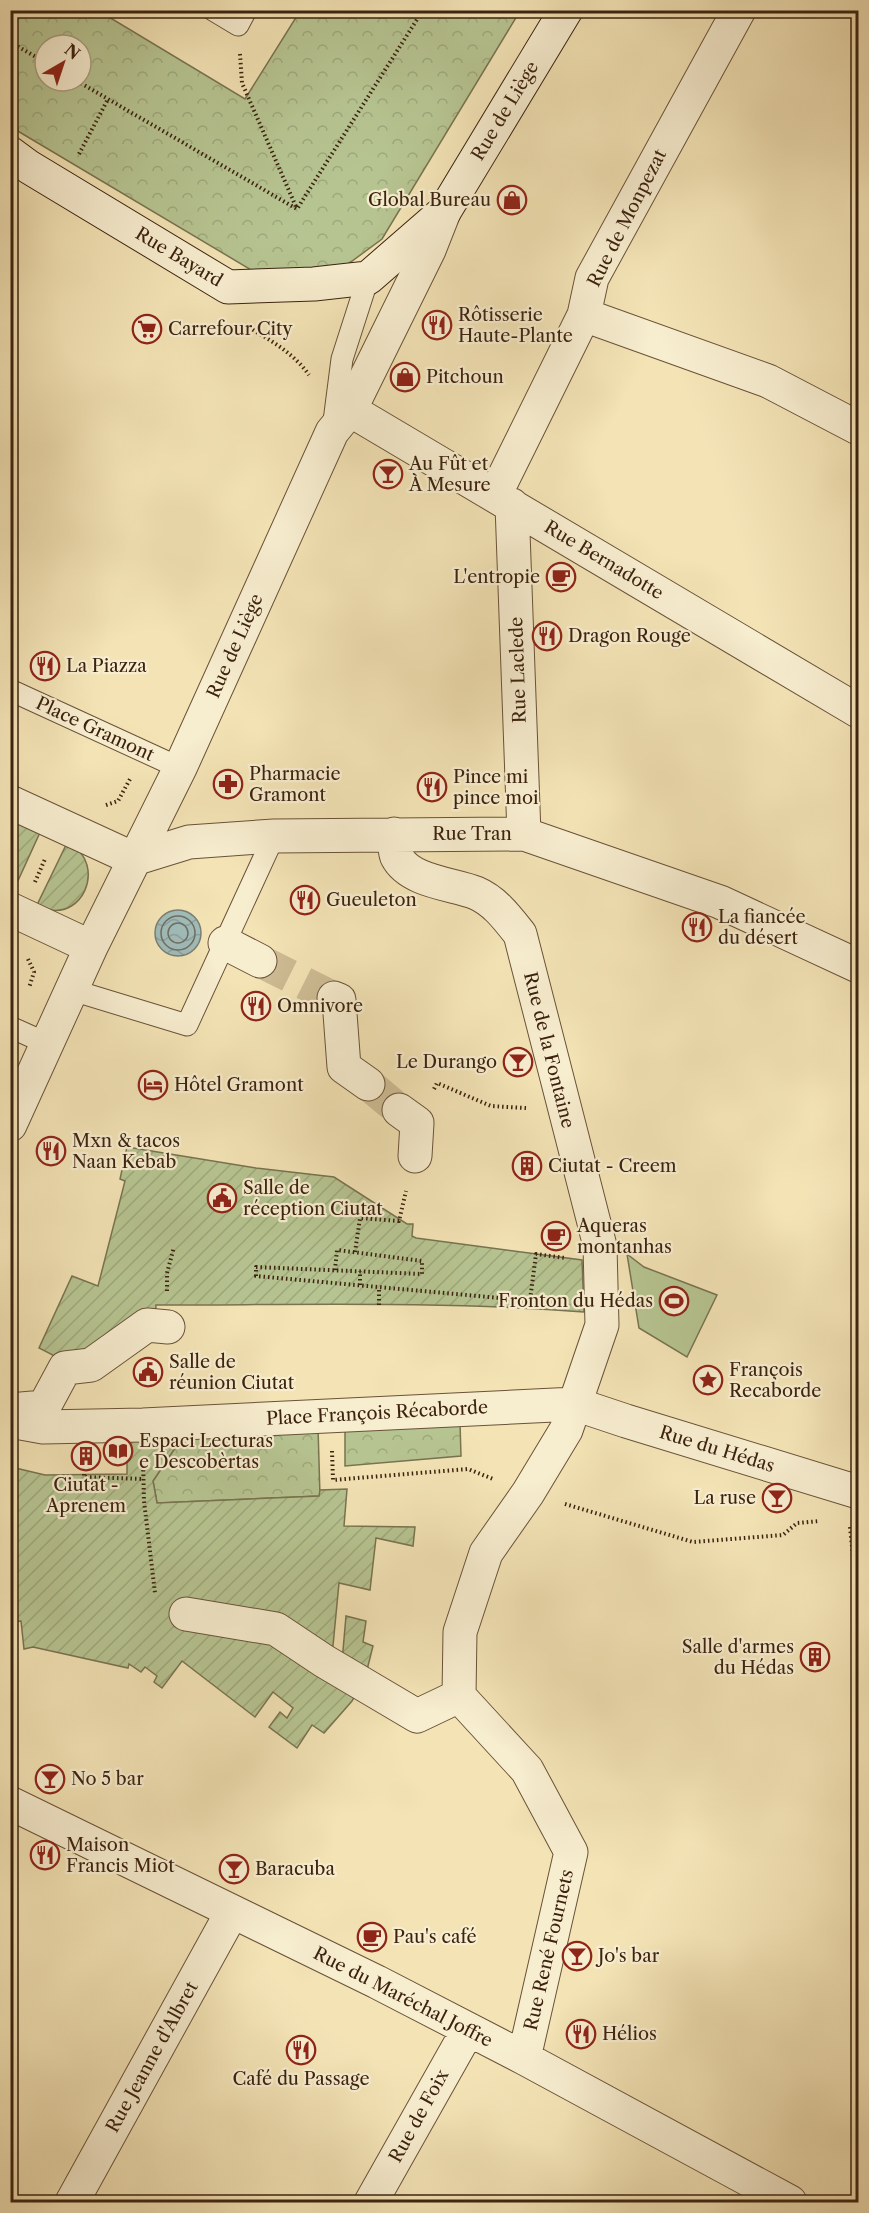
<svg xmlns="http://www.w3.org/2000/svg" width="869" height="2213" font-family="'Libre Caslon Text',serif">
<defs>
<pattern id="forest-crowns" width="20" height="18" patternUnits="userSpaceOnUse" patternTransform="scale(1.5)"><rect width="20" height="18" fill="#b6c491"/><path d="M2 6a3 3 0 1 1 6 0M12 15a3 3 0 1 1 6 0" fill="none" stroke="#9da87c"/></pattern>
<pattern id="garden-furrows" width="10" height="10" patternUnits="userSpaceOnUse" patternTransform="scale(1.5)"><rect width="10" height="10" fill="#b6c491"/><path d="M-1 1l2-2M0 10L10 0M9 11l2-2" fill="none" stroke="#9da87c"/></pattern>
<pattern id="water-waves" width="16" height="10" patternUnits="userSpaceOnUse" patternTransform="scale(1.5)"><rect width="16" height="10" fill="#a0bbb8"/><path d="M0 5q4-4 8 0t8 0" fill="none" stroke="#8ba09d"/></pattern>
</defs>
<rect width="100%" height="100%" fill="#f3e3b5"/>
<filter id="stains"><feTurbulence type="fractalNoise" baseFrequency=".00333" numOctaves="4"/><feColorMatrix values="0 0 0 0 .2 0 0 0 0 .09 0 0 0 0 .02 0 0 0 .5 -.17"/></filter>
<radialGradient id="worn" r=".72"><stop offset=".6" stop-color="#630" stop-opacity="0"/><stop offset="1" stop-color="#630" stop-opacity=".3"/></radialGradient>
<path fill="url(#forest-crowns)" stroke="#797350" stroke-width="1.5" fill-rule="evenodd" d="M10 11H99L245 99 300 11H520L382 239 340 270 258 274 11 127ZM45 45H81V81H45Z
M460 1423 461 1456 345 1466V1426Z
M318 1427 320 1496 157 1503 153 1481 187 1430Z"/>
<path fill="url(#garden-furrows)" stroke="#797350" stroke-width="1.5" d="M11 813 42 828 11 896Z
M67 843C71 845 76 848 79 851 100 873 83 915 50 910 46 909 41 907 37 905Z
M127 1147 256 1168 334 1177 407 1224H413L412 1236 416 1238 582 1260 584 1312C442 1301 298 1305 156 1305L155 1320 66 1362 39 1348 72 1276 98 1286 125 1181 120 1179Z
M183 1436 153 1481 157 1503 319 1496 320 1490 347 1489 344 1526 415 1527 413 1546 376 1538 370 1590 339 1583 332 1656 342 1662 346 1616 366 1621 363 1642 373 1646 365 1678 352 1701 324 1733 312 1725 297 1748 269 1727 280 1712 287 1718 293 1708 273 1692 255 1717 182 1661 162 1688 154 1682 157 1676 145 1667 141 1672 129 1664 128 1668 33 1647 24 1649 21 1621 11 1622V1467L45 1475 127 1474V1437Z"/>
<path fill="#b6c491" stroke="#797350" stroke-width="1.5" d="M627 1254 644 1267 717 1295 687 1357 639 1328Z"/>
<path fill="url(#water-waves)" stroke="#787e74" stroke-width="1.5" d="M155 933a23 23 0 1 1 46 0a23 23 0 1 1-46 0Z"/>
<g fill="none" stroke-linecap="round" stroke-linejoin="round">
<path stroke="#6e6e64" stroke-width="1.5" d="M161 933a17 17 0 1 1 34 0a17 17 0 1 1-34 0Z
M168 933a10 10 0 1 1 20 0a10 10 0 1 1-20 0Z"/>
<path stroke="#cebc94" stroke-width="33" stroke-dasharray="33 16" stroke-linecap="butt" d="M260 961 334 998
M368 1084 399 1110"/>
<g stroke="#6a5238" stroke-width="23">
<path id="lane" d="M213 10 238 25 246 10
M333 429 342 359 368 278
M10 690 180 768
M72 990 187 1025 274 836
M10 1027 48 1044"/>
</g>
<g stroke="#6a5238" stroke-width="35">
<path id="street" d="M584 315 768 381 858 428
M350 410 858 711
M495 495 584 315 592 278 739 10
M512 505 524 834
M10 802 134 859
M394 834C395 841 394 852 397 857 410 882 454 884 476 893 495 901 508 919 520 934L600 1246 602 1325 566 1430 528 1493 486 1553 460 1632 459 1696 527 1770 571 1852 524 2058
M134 859 189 842 274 836 524 834 720 902 858 966
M10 909 91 947
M225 943 260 961
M334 998 339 1000 344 1067 368 1084
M399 1110 417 1123 415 1156
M10 1125 91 947 180 768 332 432 350 410 429 250 444 212
M10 1410 44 1407 65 1368 91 1365 147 1325 168 1327
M10 1421 43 1427 143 1425 575 1404 626 1421 858 1492
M186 1614 276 1629 324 1661 417 1716 459 1696
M10 1803 377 1982 524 2058 790 2202
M72 2202 232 1912
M371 2202 468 2030"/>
</g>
<g stroke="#3c220f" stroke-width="35">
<path id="secondary" d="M10 153 29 167 228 287 314 284 368 278 444 212 566 10"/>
</g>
<path stroke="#3c220f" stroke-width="4" stroke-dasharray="1.5 3" stroke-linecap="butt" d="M10 42 45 62
M240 54 242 83 297 209
M77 81 297 209 423 10
M79 154 108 99
M245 325C268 339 293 352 309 375
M106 805 118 801 130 779
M35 882 45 859
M28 959 34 972 29 988
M434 1089 437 1083 491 1106 526 1108
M355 1252 360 1218 399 1221 406 1191
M335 1270 337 1250 422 1261V1274L256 1267V1276L511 1299 518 1307
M360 1285V1271
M167 1291V1273L174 1247
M379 1305V1287
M529 1308 536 1254 565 1258
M332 1451 333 1480 468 1469 493 1479
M143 1461 144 1501 155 1593
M84 1474V1477L144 1479
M565 1504 693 1542 783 1535 797 1523 820 1521
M850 1527 856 1586H858"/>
<use href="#lane" stroke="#f7edcf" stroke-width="21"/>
<use href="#street" stroke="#f7edcf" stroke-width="33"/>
<use href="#secondary" stroke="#f7edcf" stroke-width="33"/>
</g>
<defs>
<g id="shop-ring" transform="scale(1.5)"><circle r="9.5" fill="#f7edcf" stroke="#8f2418" stroke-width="1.5"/><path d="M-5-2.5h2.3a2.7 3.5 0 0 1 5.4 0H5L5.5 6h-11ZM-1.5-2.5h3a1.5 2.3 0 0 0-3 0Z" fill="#8f2418"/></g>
<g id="restaurant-ring" transform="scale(1.5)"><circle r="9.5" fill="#f7edcf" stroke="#8f2418" stroke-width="1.5"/><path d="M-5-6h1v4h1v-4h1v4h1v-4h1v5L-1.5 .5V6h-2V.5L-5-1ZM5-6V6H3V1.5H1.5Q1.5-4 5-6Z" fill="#8f2418"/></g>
<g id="supermarket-ring" transform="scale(1.5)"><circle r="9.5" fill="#f7edcf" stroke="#8f2418" stroke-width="1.5"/><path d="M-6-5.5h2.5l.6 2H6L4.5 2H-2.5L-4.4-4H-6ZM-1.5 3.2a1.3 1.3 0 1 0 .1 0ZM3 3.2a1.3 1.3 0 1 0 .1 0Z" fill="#8f2418"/></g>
<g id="bar-ring" transform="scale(1.5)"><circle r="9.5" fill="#f7edcf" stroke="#8f2418" stroke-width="1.5"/><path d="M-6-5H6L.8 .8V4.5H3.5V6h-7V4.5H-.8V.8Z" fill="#8f2418"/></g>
<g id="cafe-ring" transform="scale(1.5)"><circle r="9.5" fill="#f7edcf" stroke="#8f2418" stroke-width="1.5"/><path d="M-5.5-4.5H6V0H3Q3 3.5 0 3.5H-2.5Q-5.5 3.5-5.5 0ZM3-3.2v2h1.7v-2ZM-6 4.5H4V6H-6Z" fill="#8f2418"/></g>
<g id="pharmacy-ring" transform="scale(1.5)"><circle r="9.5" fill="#f7edcf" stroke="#8f2418" stroke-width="1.5"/><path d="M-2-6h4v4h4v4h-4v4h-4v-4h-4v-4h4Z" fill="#8f2418"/></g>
<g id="hotel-ring" transform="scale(1.5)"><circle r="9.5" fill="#f7edcf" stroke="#8f2418" stroke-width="1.5"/><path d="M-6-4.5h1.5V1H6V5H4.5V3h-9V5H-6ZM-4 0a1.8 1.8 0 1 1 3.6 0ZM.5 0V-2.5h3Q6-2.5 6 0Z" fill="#8f2418"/></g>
<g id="building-ring" transform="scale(1.5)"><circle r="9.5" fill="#f7edcf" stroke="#8f2418" stroke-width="1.5"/><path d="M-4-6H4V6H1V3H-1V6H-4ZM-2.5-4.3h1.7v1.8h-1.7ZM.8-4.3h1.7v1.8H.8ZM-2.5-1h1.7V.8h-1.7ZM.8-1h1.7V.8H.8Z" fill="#8f2418"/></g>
<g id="civic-ring" transform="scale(1.5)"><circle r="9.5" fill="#f7edcf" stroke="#8f2418" stroke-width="1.5"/><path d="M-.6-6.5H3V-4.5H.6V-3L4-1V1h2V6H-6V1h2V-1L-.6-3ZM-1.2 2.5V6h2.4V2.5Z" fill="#8f2418"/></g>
<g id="stadium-ring" transform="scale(1.5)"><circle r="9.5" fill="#f7edcf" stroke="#8f2418" stroke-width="1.5"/><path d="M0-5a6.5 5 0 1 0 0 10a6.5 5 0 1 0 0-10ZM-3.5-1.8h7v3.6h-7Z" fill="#8f2418"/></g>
<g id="sight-ring" transform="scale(1.5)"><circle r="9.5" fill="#f7edcf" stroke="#8f2418" stroke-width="1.5"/><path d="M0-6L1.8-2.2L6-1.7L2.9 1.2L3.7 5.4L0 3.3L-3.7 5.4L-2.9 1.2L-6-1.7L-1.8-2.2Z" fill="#8f2418"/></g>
<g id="library-ring" transform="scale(1.5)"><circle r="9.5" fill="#f7edcf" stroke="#8f2418" stroke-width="1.5"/><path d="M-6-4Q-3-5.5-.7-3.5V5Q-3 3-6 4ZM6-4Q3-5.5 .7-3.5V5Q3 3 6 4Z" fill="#8f2418"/></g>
</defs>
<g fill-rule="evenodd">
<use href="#shop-ring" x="512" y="200"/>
<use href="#restaurant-ring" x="437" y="325"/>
<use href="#supermarket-ring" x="147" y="329"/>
<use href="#shop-ring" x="405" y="377"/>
<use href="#bar-ring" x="388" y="474"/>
<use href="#cafe-ring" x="561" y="577"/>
<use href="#restaurant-ring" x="547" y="636"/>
<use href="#restaurant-ring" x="45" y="666"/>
<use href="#pharmacy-ring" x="228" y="784"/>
<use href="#restaurant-ring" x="432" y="787"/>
<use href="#restaurant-ring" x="305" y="900"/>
<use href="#restaurant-ring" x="697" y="927"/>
<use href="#restaurant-ring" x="256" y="1006"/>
<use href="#bar-ring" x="518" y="1062"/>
<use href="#hotel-ring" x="153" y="1085"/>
<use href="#restaurant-ring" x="51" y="1151"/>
<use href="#building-ring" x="527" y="1166"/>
<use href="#civic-ring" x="222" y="1198"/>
<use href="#cafe-ring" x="556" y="1236"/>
<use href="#stadium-ring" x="674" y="1301"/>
<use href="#civic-ring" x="148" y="1372"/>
<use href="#sight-ring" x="708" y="1380"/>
<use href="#library-ring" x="118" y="1451"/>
<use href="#building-ring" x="86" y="1456"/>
<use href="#bar-ring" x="777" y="1498"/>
<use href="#building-ring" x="815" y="1657"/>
<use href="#bar-ring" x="50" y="1779"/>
<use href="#restaurant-ring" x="45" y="1855"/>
<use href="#bar-ring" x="234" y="1869"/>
<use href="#cafe-ring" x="372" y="1937"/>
<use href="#bar-ring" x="577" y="1956"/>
<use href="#restaurant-ring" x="581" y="2034"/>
<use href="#restaurant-ring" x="301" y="2050"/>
</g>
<g text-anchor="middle" stroke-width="4.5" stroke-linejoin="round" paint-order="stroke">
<g font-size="18" fill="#3c220f" stroke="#f7edcf">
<text transform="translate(505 111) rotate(-59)" y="6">Rue de Liège</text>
<text transform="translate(627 218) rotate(-63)" y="6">Rue de Monpezat</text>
<text transform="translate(179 257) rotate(31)" y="6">Rue Bayard</text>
<text transform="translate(604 560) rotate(31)" y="6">Rue Bernadotte</text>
<text transform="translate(235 646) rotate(-66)" y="6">Rue de Liège</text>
<text transform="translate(518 670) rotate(-92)" y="6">Rue Laclede</text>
<text transform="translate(95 729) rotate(25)" y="6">Place Gramont</text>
<text x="472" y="840">Rue Tran</text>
<text transform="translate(549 1050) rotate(76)" y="6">Rue de la Fontaine</text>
<text transform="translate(377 1413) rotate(-3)" y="6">Place François Récaborde</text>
<text transform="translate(717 1449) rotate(17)" y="6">Rue du Hédas</text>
<text transform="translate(549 1950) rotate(-77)" y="6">Rue René Fournets</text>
<text transform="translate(403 1997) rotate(27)" y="6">Rue du Maréchal Joffre</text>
<text transform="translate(152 2057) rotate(-61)" y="6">Rue Jeanne d'Albret</text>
<text transform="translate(419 2116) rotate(-61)" y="6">Rue de Foix</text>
</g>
<g font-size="18" fill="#3c220f" stroke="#f7edcf" text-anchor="start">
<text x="491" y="206" text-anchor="end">Global Bureau</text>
<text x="458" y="321">Rôtisserie<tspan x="458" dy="21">Haute-Plante</tspan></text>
<text x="168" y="335">Carrefour City</text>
<text x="426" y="383">Pitchoun</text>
<text x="409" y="470">Au Fût et<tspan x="409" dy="21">À Mesure</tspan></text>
<text x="540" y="583" text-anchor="end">L'entropie</text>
<text x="568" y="642">Dragon Rouge</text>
<text x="66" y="672">La Piazza</text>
<text x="249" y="780">Pharmacie<tspan x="249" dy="21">Gramont</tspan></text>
<text x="453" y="783">Pince mi<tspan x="453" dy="21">pince moi</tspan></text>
<text x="326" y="906">Gueuleton</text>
<text x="718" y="923">La fiancée<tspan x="718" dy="21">du désert</tspan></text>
<text x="277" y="1012">Omnivore</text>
<text x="497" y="1068" text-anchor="end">Le Durango</text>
<text x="174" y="1091">Hôtel Gramont</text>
<text x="72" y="1147">Mxn &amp; tacos<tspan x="72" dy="21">Naan Kebab</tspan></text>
<text x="548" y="1172">Ciutat - Creem</text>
<text x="243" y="1194">Salle de<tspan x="243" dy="21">réception Ciutat</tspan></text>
<text x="577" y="1232">Aqueras<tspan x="577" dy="21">montanhas</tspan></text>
<text x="653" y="1307" text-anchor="end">Fronton du Hédas</text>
<text x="169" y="1368">Salle de<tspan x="169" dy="21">réunion Ciutat</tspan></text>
<text x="729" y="1376">François<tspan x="729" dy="21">Recaborde</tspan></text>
<text x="139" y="1447">Espaci Lecturas<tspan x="139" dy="21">e Descobèrtas</tspan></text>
<text x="86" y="1491" text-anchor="middle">Ciutat -<tspan x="86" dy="21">Aprenem</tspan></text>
<text x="756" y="1504" text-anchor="end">La ruse</text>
<text x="794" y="1653" text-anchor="end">Salle d'armes<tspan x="794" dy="21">du Hédas</tspan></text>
<text x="71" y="1785">No 5 bar</text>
<text x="66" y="1851">Maison<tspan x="66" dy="21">Francis Miot</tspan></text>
<text x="255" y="1875">Baracuba</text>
<text x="393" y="1943">Pau's café</text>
<text x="598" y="1962">Jo's bar</text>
<text x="602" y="2040">Hélios</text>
<text x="301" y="2085" text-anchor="middle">Café du Passage</text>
</g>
</g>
<rect width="869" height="2213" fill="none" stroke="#f3e3b5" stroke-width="36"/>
<rect x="12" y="12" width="845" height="2189" fill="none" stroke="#3c220f" stroke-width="3"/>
<rect x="18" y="18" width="833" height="2177" fill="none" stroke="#3c220f" stroke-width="1.5"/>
<g transform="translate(63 63) rotate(39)"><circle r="28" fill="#f7edcf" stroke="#ac9c82" stroke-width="1.5"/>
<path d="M0-4.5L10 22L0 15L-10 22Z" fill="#8f2418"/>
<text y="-9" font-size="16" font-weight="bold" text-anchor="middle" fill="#3c220f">N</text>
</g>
<rect width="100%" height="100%" filter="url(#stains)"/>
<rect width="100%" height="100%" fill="url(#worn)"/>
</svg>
